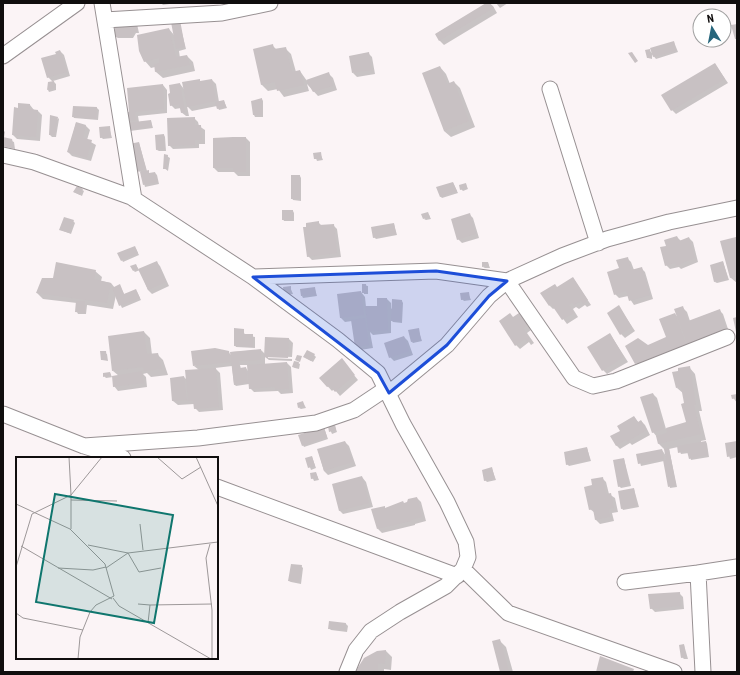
<svg xmlns="http://www.w3.org/2000/svg" width="740" height="675" font-family="'Roboto Condensed',sans-serif">
<rect width="100%" height="100%" fill="#fbf4f6"/>
<path fill="#0003" fill-rule="evenodd" d="M161 3H170V4L163 5Z
M488 3 493 6 497 13 444 45 440 41 436 34Z
M496 3H508L500 8Z
M179 21 186 49 179 51 180 58 187 56 193 62 195 71 163 78 156 72 155 67 151 68 145 61 169 29 174 35Z
M137 24 139 33H136L133 38H118L116 37Z
M724 30 726 35 724 36Z
M674 42 678 52 656 59 652 54V59L648 58 649 50 653 54Z
M272 45 277 50 285 48 291 54 296 72 300 71 307 81 329 74 333 78 337 90 318 96 307 84 309 91 284 97 278 89 268 91 262 85 254 50Z
M60 51 64 55 70 76 53 81 56 84V90L49 92 48 90 49 83 53 82 48 77Z
M368 53 372 57 375 74 357 77 353 73Z
M715 64 728 83 676 114 672 110Z
M440 67 446 74 450 84 454 82 460 88 475 127 451 137 444 131Z
M212 80 216 84 219 102 224 101 227 108 219 110 217 106 192 111 187 106 189 116H186L181 112V108L175 109 171 105 180 84 184 89Z
M163 85 167 90V113L138 116 139 122 151 121 153 128 130 131 123 114 130 113Z
M262 99 263 101V117H255L254 115Z
M30 105 34 110 38 111 42 115 40 141 17 139 13 135 19 109Z
M73 107 97 108 99 110 98 120 74 118 73 116Z
M58 118 59 119 56 137H52L50 135Z
M194 118 198 122 199 126 205 130V144H199V148L173 149 169 145Z
M76 123 86 126 90 130 87 140 96 145 91 161 72 156 68 152Z
M109 127 112 138 103 139 101 137Z
M3 130 5 132 4 138 14 142 15 149 3 146Z
M164 135 165 137 166 151H159L157 150Z
M246 138 250 142V176H238L234 172H218L214 168Z
M139 143 147 171 150 174 155 173 157 175 159 184 145 187 141 172 137 171Z
M314 153H320L323 160 317 161Z
M165 155 170 158 168 171 164 168Z
M300 176 301 178V201L293 200 292 198Z
M453 183 458 193 442 198 440 196Z
M466 184 468 189 463 191 461 189Z
M77 187 84 191 82 196 74 192Z
M293 211 294 213V221H284L283 219Z
M469 214 473 218 479 238 462 243 458 239Z
M429 215 431 219 426 220 424 219Z
M73 221 75 223 71 234 61 230Z
M318 222 322 226 333 225 337 229 341 257 312 260 308 256Z
M394 224 397 235 376 239 374 237Z
M677 237 681 241 689 238 693 242 698 262 681 269 679 267 670 269 666 265 667 246Z
M736 238 737 239V283L731 278 722 242Z
M136 249 139 255 123 262 122 260Z
M627 258 631 262 634 270 641 268 645 272 653 299 634 305 628 296 619 298 615 294 620 269Z
M156 262 160 266 169 286 152 294 148 290 140 270 135 272 134 271 136 265 139 270Z
M723 262 729 280 717 283 715 282Z
M488 263 490 268H485L483 267Z
M95 271 102 277 101 281 111 283 115 288 120 286 124 294 137 292 141 300 122 308 116 295 113 309 87 305 86 314H78L77 312V303L43 299 37 293 46 278 54 279Z
M573 278 591 305 587 307 585 305 579 309 576 307 573 309 578 317 567 324 555 308 553 309 549 305 558 288Z
M363 285 368 286V294H364Z
M290 287 293 294 286 295Z
M315 289 317 296 303 298 302 296Z
M361 292 365 297 366 307H378L387 299 391 303V309L402 301 403 303 402 323 393 322 391 320V333L373 335 370 332 373 348 360 350 356 346 352 321 345 322 340 317Z
M468 293 471 300 464 301 462 299Z
M619 307 635 331 625 338 621 334Z
M683 308 687 312 690 321 719 310 723 314 730 335 642 369 636 363 648 346 667 338 675 314 679 318Z
M519 314 531 330 527 333 534 343 531 345 529 342 520 349 516 345 513 318Z
M418 329 422 341 413 343 412 342Z
M243 330 245 335 255 337V348L236 347 235 345Z
M144 332 150 338 152 355 157 354 163 360 168 375 151 377 147 373 143 374 146 377 147 387 118 391 114 386 113 377 106 378 104 376 110 373 112 377 119 376 113 371Z
M610 334 628 362 607 374 603 370Z
M404 337 408 341 413 355 394 361 390 357Z
M289 339 293 343 292 357 268 356V358L292 359V361L269 360 265 357V365L287 363 291 367 293 393 281 394 278 391 254 392 250 388 249 384 236 386 234 384 232 366 215 368 220 373 223 410 199 412 195 408 194 404 178 405 173 401 171 379 184 377 187 380 199 370 194 366 228 352 232 356 231 352 261 350 265 354ZM240 365H248V371L246 368 241 369Z
M101 352 107 354 108 361 102 360Z
M314 355 316 357 313 362 306 358Z
M298 363 300 364 299 369 295 368 293 367Z
M345 364 358 380 340 396 334 389 332 391 320 378Z
M689 367 695 374 702 411H699L706 440 701 441V443L706 442 707 444 709 457 691 460 689 453 681 454 678 447 669 449 677 487 670 488 664 461 641 466 638 455 662 450 666 456 665 450 659 444 657 437 653 432V394L657 398 666 429 687 423 684 394 677 388Z
M737 395V403L732 396Z
M303 402 306 408 301 409 299 408Z
M634 417 639 423 641 421 645 425 650 435 632 445 630 443 620 449 616 445 621 431Z
M335 426 337 432 332 434 329 427Z
M324 428 328 439 304 447 303 445Z
M345 442 349 446 356 466 328 475 324 471 318 450Z
M737 442V457L730 459 726 444Z
M587 448 591 461 569 466 567 464Z
M312 457 316 468 311 470 307 459Z
M624 459 631 486 621 488 619 486Z
M492 469 496 480 487 482 485 480Z
M316 473 319 480 314 481 311 474Z
M362 477 366 482 373 507 343 514 339 510Z
M602 478 606 482 609 494 615 498 618 512 612 513 614 521 600 524 596 520 595 513 590 509 593 486Z
M634 489 639 507 623 510 622 508Z
M417 498 421 502 426 521 415 524V525L382 533 378 529 384 507 386 509 404 504Z
M301 566 303 568 301 584 291 582 289 581Z
M679 593 683 597 684 609 655 612 651 608Z
M330 622 346 624 348 626 347 632 331 630 329 628Z
M500 641 506 647 513 672H501Z
M684 645 688 659H684L682 657Z
M386 651 392 657 391 670 384 669V672H357L377 652Z"/>
<path fill="#c8c1c3" d="M486 3H490L494 8 439 41 435 34Z
M180 20 185 47 176 49 171 22Z
M137 23V32H134L131 37H115V24Z
M737 24V39H735L731 25Z
M169 28 176 57 187 55 190 65 155 72 154 64 159 63V58L144 62 139 51 137 35Z
M674 41 676 51 653 57 650 48Z
M273 44 274 49 286 47 292 72 300 70 304 85 277 91 275 82 261 85 253 49Z
M650 49 651 58H647L645 50Z
M60 50 67 72 47 78 41 58 56 54 55 52Z
M369 52 372 70 352 73 349 56Z
M632 52 638 61 635 63 628 53Z
M715 63 725 79 671 111 661 95Z
M440 66 447 84 454 81 469 121 444 131 422 73Z
M329 72 333 86 313 92 306 80Z
M200 79V81L212 79 216 101 187 107 182 82Z
M54 81 55 88 47 90 48 82Z
M180 83 185 112 181 113 179 104 170 106 168 94 170 93 169 85Z
M163 84 164 109 135 112 136 120 123 122 122 113 129 112 127 88Z
M262 98V115H253L251 101Z
M224 100 226 107 217 109 215 102Z
M18 103 30 104V109L38 110 36 137 12 135 14 107 18 108Z
M73 106 97 107 96 119 72 117Z
M50 115 58 117 55 135H49Z
M195 117V125H201L202 140H195V145L168 146 167 118Z
M151 120 152 127 127 130 126 123Z
M76 122 86 125 83 138 92 140 87 158 67 152Z
M110 126 111 137 100 138 99 127Z
M164 134 165 149 156 150 155 135Z
M3 137 12 139 14 148 3 146Z
M233 137H246V172H233V168H213V138Z
M139 142 146 169 136 172 129 144Z
M321 152 322 159H314L313 153Z
M164 154 168 155 167 169H163Z
M149 170V173L155 172 158 182 143 185 140 172Z
M291 175H300V199H291Z
M453 182 457 191 440 197 436 187Z
M466 183 467 188 460 190 459 185Z
M77 186 83 189 80 195 73 192Z
M282 210H293V220H282Z
M428 212 430 217 423 219 421 214Z
M470 213 476 234 457 240 451 219Z
M64 217 74 220 69 233 59 230Z
M319 221V225L334 224 337 253 307 257 303 227H306V223Z
M394 223 396 234 373 238 371 227Z
M677 236 679 241 689 237 695 258 676 266 675 263 665 266 660 247 666 246 664 240Z
M736 237 737 276 730 278 720 241Z
M135 246 138 253 121 261 117 253Z
M628 257 631 270 642 267 650 295 629 301 626 291 614 295 607 272 619 268 616 260Z
M157 261 166 282 148 290 138 269Z
M723 261 728 279 714 282 710 265Z
M56 262 96 270 94 279 111 283 107 303 36 293 42 278H53Z
M482 262H488L489 266 482 267Z
M136 264 138 269 133 271 130 266Z
M573 277 588 300 583 304 581 301 574 305 572 303 569 305 574 313 562 320 551 304 549 306 540 293 555 284 557 287Z
M120 284 124 294 136 289 140 298 119 306 112 288Z
M362 284H366L367 293H362Z
M291 286V293L284 294 283 287Z
M315 287 316 295 301 296 300 289Z
M361 291 364 315 340 318 337 294Z
M469 292 470 299 461 300 460 293Z
M377 298H387L388 330 368 331 365 306H377Z
M392 299 402 300 401 321H391Z
M76 301H85V313L75 312Z
M619 305 632 327 620 335 607 313Z
M683 306 688 321 720 309 727 331 688 346 674 309Z
M510 313 513 317 519 313 528 325 523 328 530 339 527 342 525 339 515 346 499 321Z
M675 313 687 346 635 364 625 346 638 338 648 345 666 337 659 319Z
M737 317V332H736L733 318Z
M365 318 369 345 355 347 351 320Z
M234 328 244 329V334H253V347L234 346Z
M419 328 421 340 411 342 408 330Z
M144 331 147 354 158 353 162 369 144 371 143 367 112 371 108 336Z
M610 333 624 357 602 371 587 347Z
M404 336 409 351 389 358 384 343Z
M265 337 289 338 288 358 264 357Z
M215 348 229 351 231 362 193 366 191 351Z
M261 349V360L239 361 240 368 246 367 248 383 234 385 230 352Z
M307 350 315 354 311 361 303 357Z
M100 351H106L107 360H101Z
M297 355 302 356 300 362 295 360Z
M342 358 355 375 335 392 330 386 327 387 319 378Z
M294 361 299 362 297 368 292 367Z
M287 362 289 389 275 390V387L249 389 247 365Z
M690 366 696 405H694L701 434 658 444 656 436 667 433 666 428 686 422 681 404 684 403 681 387 676 388 672 372 678 371V368Z
M216 368 219 407 194 409 193 401H188L185 370Z
M142 371 144 383 113 387 112 376Z
M110 372 111 375 103 377V373Z
M184 376 187 400 172 401 170 378Z
M653 393 664 429 652 433 640 397Z
M737 394V398L732 399 731 395Z
M303 401 304 406 298 408 297 403Z
M634 416 638 422 641 420 647 430 627 442 626 440 616 446 610 436 620 431 617 426Z
M335 425 336 430 329 432 328 426Z
M324 427 327 437 302 446 298 435Z
M345 441 353 462 324 471 317 449Z
M706 441 708 455 689 459 687 451 678 453 677 446Z
M737 441V455L727 457 725 443Z
M587 447 590 460 566 465 564 452Z
M669 448 676 485 668 487 663 460H666L664 449Z
M662 449 664 459 638 464 636 454Z
M312 456 315 466 308 468 305 458Z
M624 458 629 484 618 487 613 460Z
M492 467 495 479 484 481 482 470Z
M316 472 318 478 311 479 310 473Z
M362 476 369 503 339 511 332 484Z
M603 477 606 494 611 493 614 508 609 509 610 517 595 520 593 509 589 510 584 487 592 485 591 479Z
M634 488 637 506 621 509 618 491Z
M417 497 422 517 411 520 412 521 377 529 371 509 385 506V508L403 501 404 503 407 502 408 499Z
M291 564 302 565 299 582 288 581Z
M680 592 681 606 650 609 648 594Z
M329 621 346 623 345 630 328 629Z
M500 639 509 672H500L492 641Z
M684 644 686 657 681 658 679 645Z
M386 650 385 664 378 663V672H355L364 658 377 651Z
M600 656 634 669 633 672H596Z"/>
<g fill="none" stroke-linecap="round" stroke-linejoin="round">
<g stroke="#979092" stroke-width="17">
<path id="street" d="M102 3 134 199
M105 20 222 13 270 3
M3 56 77 3
M550 89 598 243
M3 155 34 162 131 197 253 277 338 340 378 373 403 424 447 502 466 542 468 557 463 569 446 586 400 612 371 631 356 650 347 672
M253 277 436 271 507 281 562 256 607 239 669 222 737 208
M389 393 447 345 489 296 507 281 574 378 593 386 616 381 727 337
M3 414 84 446 123 458
M84 446 198 438 316 423 354 410 387 388
M217 487 457 576
M463 569 508 613 674 672
M625 582 698 573
M703 672 698 573 737 567"/>
</g>
<use href="#street" stroke="#fff" stroke-width="15"/>
</g>
<path fill="#1d4ed8" fill-opacity="0.2" stroke="#1d4ed8" stroke-width="3" stroke-linejoin="round" d="M436 271 507 281 489 296 447 345 389 393 378 373 253 277Z"/>
<g transform="translate(16 457)">
<rect width="202" height="202" fill="#fbf4f6"/>
<path fill="none" stroke="#9d9899" stroke-width="1" d="M53 0 55 38M141 0 166 22 185 10M180 0 202 49M55 43 101 44M0 47 54 72 89 107 98 139 80 148 74 155 64 180 62 202M124 67 127 93M55 72V38L86 0M194 87 190 101 196 153V202M72 88 112 96 202 85M5 89 96 142M0 110 16 57 55 38M42 111 77 113 90 110M90 111 112 96 123 115 145 111M97 141 103 149 195 202M122 147 134 148M0 156 7 161 67 173M132 166 134 148 196 147"/>
<path fill="#0f766e" fill-opacity="0.15" stroke="#0f766e" stroke-width="2" d="M39 37 157 58 138 166 20 145Z"/>
<rect width="202" height="202" fill="none" stroke="#100e0e" stroke-width="2"/>
</g>
<rect width="740" height="675" fill="none" stroke="#100e0e" stroke-width="8"/>
<g transform="translate(712 28) rotate(350)"><circle r="19" fill="#ffffff" stroke="#9f9f9f"/>
<path d="M0-3L7 15L0 10L-7 15Z" fill="#27667c"/>
<text y="-6" font-size="11" font-weight="bold" text-anchor="middle" fill="#100e0e">N</text>
</g>
</svg>
